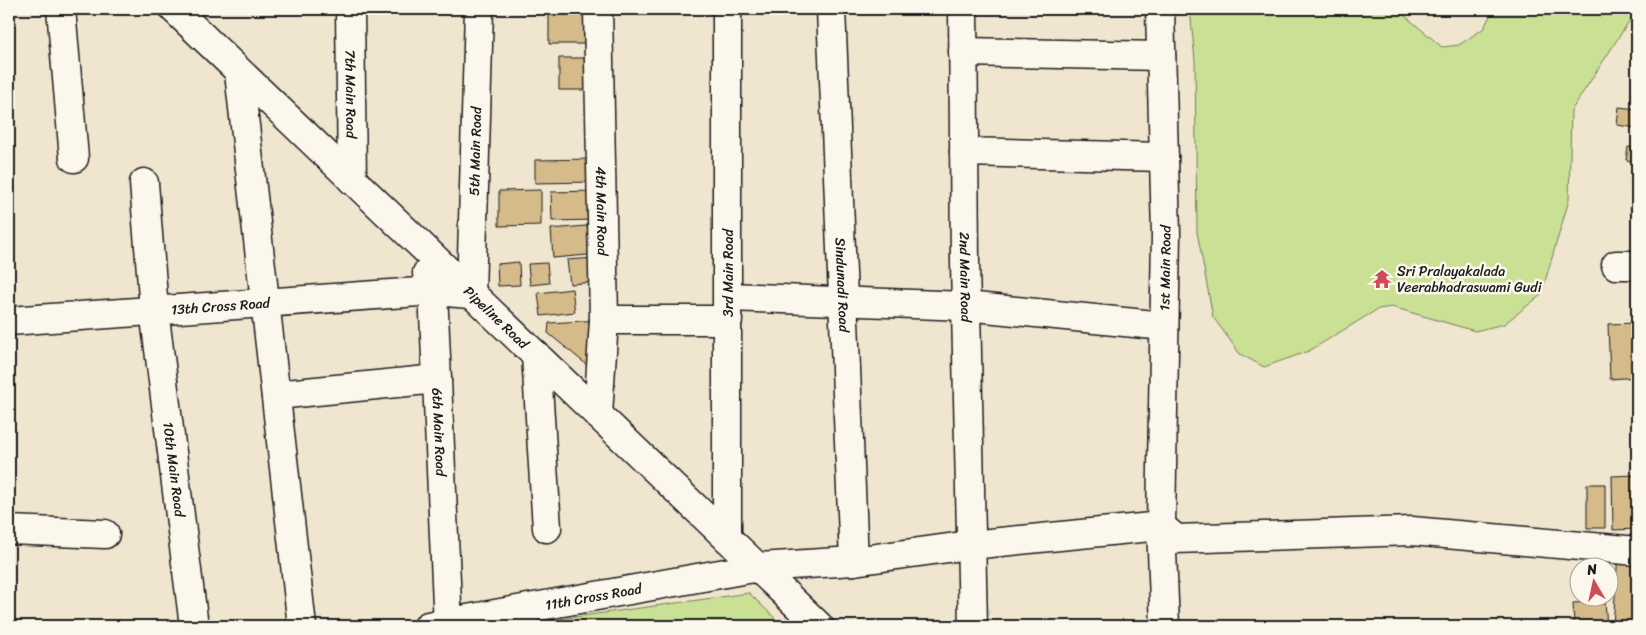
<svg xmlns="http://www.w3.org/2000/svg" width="1646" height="635" font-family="Sriracha,sans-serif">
<rect width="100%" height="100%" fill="#f0e5cf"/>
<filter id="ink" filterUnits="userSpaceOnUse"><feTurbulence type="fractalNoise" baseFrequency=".02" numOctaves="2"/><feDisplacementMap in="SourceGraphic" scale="10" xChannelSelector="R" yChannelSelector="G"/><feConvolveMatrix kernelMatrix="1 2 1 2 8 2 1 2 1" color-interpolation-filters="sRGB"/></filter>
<g filter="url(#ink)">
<path fill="#c9e095" stroke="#727e58" d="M1190 9H1397L1442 47 1459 45 1484 28 1493 9H1637L1571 111 1569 200 1541 295 1504 324 1475 331 1392 307 1378 309 1309 351 1264 367 1240 354 1213 317 1197 232 1195 61Z
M749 593 783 626H509Z"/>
<path fill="#d5ba8a" stroke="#1c1c1c" d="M549 12H595L596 44H549Z
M559 58H594V90H559Z
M1619 107 1637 109V128L1617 125Z
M1628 147 1637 148V162L1626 160Z
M593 159 594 182 535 183V160Z
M1630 178H1637V215H1631Z
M541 190V225L499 226V191Z
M595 191V220L552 221 551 192Z
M597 225 599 254 553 258 551 229Z
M595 258 598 282 570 284 567 260Z
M519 262 520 285 498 286 497 264Z
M547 263 549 283 530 285 528 264Z
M572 289 575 312 541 316 538 293Z
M599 320V375L548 333 549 323Z
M1637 323V377L1610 379 1608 324Z
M1636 475 1637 529 1613 530 1612 476Z
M1587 484H1605V528H1587Z
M1618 552 1637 553V626H1613Z
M1588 556 1611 557 1610 588H1608V568H1588Z
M1605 601 1607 626H1574L1573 603Z"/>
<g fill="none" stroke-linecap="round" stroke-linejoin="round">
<g stroke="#1c1c1c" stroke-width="31">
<g id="minor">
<path d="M61 9 74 158"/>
<path id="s1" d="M174 9 819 626"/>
<path id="s2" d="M350 9 352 180"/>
<path id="s3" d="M598 9 604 320 598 415"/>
<path d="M727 9V538"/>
<path id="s4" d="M831 9 854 561"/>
<path id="s5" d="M963 9 965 262 973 626"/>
<path d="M1160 9 1166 234 1161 526 1165 626"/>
<path d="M963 52 1161 56"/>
<path d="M239 73 302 626"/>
<path d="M964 152 1164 157"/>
<path id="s6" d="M144 183 154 310 194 626"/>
<path d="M1616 265H1637"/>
<path id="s7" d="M427 273 433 291 448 626"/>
<path d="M728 297 966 306 1164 326"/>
<path d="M604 320H728"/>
<path id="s8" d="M9 321 433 291 471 294 479 9"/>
<path d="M536 355 547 528"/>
<path d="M276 395 437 379"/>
<path d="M9 530 105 534"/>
<path id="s9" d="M428 626 759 567 854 561 970 545 1161 526 1176 539 1412 531 1637 551"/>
</g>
</g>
<use href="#minor" stroke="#fbf7ec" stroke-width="28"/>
</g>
</g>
<defs>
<g id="temple-bare" transform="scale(1.5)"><path d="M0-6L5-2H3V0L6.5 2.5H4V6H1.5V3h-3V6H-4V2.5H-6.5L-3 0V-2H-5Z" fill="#d1495b" stroke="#fbf7ec" stroke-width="2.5" paint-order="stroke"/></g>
</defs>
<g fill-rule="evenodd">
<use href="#temple-bare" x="1382" y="279"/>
</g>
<g text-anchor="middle" stroke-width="5" stroke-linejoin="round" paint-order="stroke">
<g font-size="14" fill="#1c1c1c" stroke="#fbf7ec">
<text dy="5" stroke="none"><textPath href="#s2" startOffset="85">7th Main Road</textPath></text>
<text dy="5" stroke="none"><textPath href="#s8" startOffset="606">5th Main Road</textPath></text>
<text dy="5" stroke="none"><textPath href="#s3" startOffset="202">4th Main Road</textPath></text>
<text transform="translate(1165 268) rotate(-89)" y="5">1st Main Road</text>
<text transform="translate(728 273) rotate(-90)" y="5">3rd Main Road</text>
<text dy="5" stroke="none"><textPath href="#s5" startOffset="268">2nd Main Road</textPath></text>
<text dy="5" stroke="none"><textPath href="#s4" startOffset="276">Sindunadi Road</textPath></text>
<text dy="5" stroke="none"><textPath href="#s8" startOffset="212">13th Cross Road</textPath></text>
<text dy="5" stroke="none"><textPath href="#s1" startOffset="446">Pipeline Road</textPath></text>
<text dy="5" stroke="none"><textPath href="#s7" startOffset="160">6th Main Road</textPath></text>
<text dy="5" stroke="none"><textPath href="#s6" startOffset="288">10th Main Road</textPath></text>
<text dy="5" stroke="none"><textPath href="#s9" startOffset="168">11th Cross Road</textPath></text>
</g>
<g font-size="14" fill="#1c1c1c" stroke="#fbf7ec" text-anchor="start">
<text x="1397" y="276">Sri Pralayakalada<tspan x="1397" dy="16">Veerabhadraswami Gudi</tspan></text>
</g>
</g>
<rect width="1646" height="635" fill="none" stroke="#fbf7ec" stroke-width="30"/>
<rect x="15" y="15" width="1616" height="605" fill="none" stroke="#1c1c1c" stroke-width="2" filter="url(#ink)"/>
<g transform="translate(1594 582) rotate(351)"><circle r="24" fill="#fbf7ec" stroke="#a29f99"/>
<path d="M0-4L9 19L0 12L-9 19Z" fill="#d1495b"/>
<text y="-8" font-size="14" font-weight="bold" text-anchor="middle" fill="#1c1c1c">N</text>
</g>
</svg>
